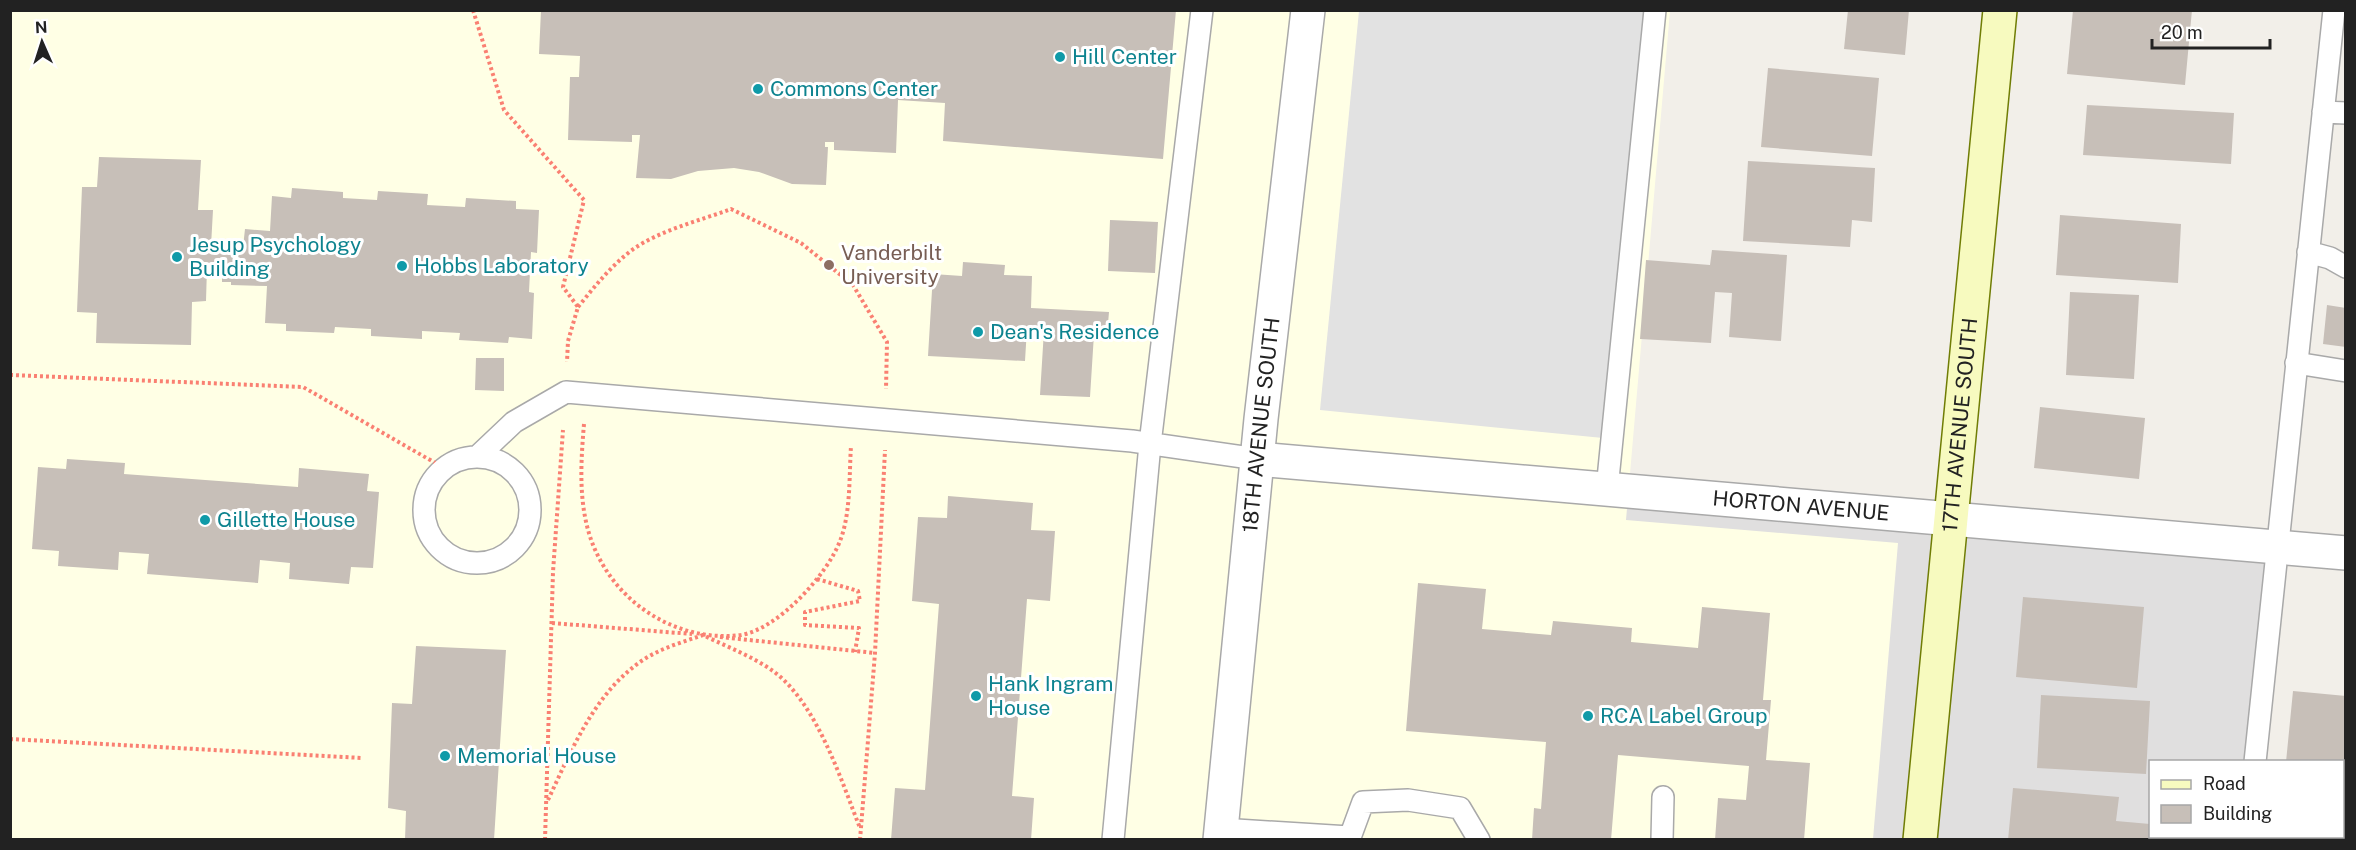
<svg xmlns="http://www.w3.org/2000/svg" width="2356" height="850" font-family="'Public Sans',sans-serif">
<rect width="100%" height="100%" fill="#f2efe9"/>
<path fill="#e0dfdf" d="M1257 459 2276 546 2255 761 2150 762V836L2247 837V839L1220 840Z"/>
<path fill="#ffffe5" d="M10 11H1670L1626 520 1898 543 1873 839H11Z"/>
<path fill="#e2e2e2" d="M1359 11H1645L1603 438 1320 410Z"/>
<path fill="#c7bfb8" d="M541 10H1176L1163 159 943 141 945 103 898 100 896 153 834 150V142H825V147H828L826 185 792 184 759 172 734 168 698 171 671 179 636 178 640 135H632V142L568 140 570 77H579L580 56 539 54Z
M1848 10H1909L1905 55 1844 49Z
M2073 10H2192L2185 85 2067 74Z
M1768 68 1879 78 1872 156 1761 147Z
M2087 105 2234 113 2231 164 2083 155Z
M99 157 201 160 198 210H213L211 246 243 247 245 229 270 231 272 196 291 198 292 188 343 192V198L377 200 378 191 428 194 427 205 465 207 466 198 516 201V209L539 210 537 253 531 252 529 292 534 293 532 339 509 337 508 343 459 340 460 333 422 331V339L371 336V329L335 327 334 333 286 331V324L265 323 267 286 231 285V282H222V267H207L206 301 192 302 191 345 96 343 97 313 77 312 82 187H97Z
M1748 161 1875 168 1872 222 1852 220 1850 247 1743 241Z
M2060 215 2181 224 2178 283 2056 275Z
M1110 220 1158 222 1155 273 1108 271Z
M1712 250 1787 255 1781 341 1729 337 1732 293 1715 292 1711 343 1640 339 1646 260 1710 265Z
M963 262 1005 265 1004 275 1032 276 1031 308 1109 312 1107 335 1094 334 1090 397 1040 395 1044 330 1027 328 1025 361 928 356 933 274 962 276Z
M2070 292 2139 295 2134 379 2066 375Z
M2327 305 2346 308V347L2323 344Z
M476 358H504V391L475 390Z
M2040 407 2145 418 2139 479 2034 468Z
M67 459 125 463 124 474 298 487 299 468 369 474 367 491 379 492 373 568 351 567 349 584 289 579 290 563 260 560 258 583 147 574 149 554 119 552 118 570 58 566 59 551 32 549 38 467 66 469Z
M948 496 1033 503 1031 530 1055 531 1050 601 1027 599 1012 796 1034 798 1031 840H891L895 788 925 790 939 604 912 601 918 517 947 518Z
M1418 583 1486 589 1482 629 1551 635 1553 621 1632 628 1631 642 1698 648 1702 607 1770 613 1763 700H1771L1766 760 1810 763 1804 840H1715L1718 798 1746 800 1749 766 1618 755 1611 840H1532L1534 808 1541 809 1546 742 1406 731Z
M2023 597 2144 607 2137 688 2016 677Z
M416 646 506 650 494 840H405L406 811 388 808 392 703 412 704Z
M2293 691 2346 696V777H2342V762H2286Z
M2041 695 2150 701 2146 774 2037 768Z
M2013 788 2119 797 2116 821 2150 824 2152 840H2008Z"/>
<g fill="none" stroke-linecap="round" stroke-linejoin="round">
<g stroke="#a9a9a9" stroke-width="24">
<path id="service" d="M2323 112 2346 113
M2308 252 2330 258 2346 267
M2296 363 2346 371
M477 457 514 422 566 392 1132 441 1257 459
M424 510a53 53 0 1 1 106 0a53 53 0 1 1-106 0Z
M1607 489 1655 10
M2255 762 2334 10
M1221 829 1349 837
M1113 840 1150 444 1202 10
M1349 840 1363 802 1408 800 1460 808 1479 840
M1662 840 1663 797
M2247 840V836"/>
</g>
<g stroke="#a9a9a9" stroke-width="36">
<g id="minor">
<path id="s1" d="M1257 459 2346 553"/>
<path id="s2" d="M1220 840 1261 419 1308 10"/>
</g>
</g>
<g stroke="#707d05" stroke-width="36">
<g id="secondary">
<path id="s3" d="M1920 840 2000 10"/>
</g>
</g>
<path stroke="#fa8072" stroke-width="4" stroke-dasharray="3 3" stroke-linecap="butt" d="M473 10 504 110 584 200 563 287 578 307 568 341 567 362
M578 307C595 286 611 266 632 250 660 230 699 221 731 209L801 243 853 285 887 342 886 389
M10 375 303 387 444 468
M584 424C580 472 577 522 603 565 631 613 686 642 741 635 778 629 827 575 840 541 851 513 849 476 851 446
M817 579 858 591 860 601 805 612V625L859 628 855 652
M552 623 692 634
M720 637 875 653
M10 739 362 758
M548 800C572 749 595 692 643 660 661 648 683 642 703 635 727 647 752 656 773 671 817 703 841 780 860 828
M545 840 553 572 563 430
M860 840 875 653 885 450"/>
<use href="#service" stroke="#fff" stroke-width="21"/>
<use href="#minor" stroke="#fff" stroke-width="33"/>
<use href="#secondary" stroke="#f7fabf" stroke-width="33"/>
</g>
<g fill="#0f9aa8" stroke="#fff" stroke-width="2">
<circle cx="1060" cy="57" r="6"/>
<circle cx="758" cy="89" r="6"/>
<circle cx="177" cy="257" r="6"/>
<circle cx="402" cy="266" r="6"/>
<circle cx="978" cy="332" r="6"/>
<circle cx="205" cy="520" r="6"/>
<circle cx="976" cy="696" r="6"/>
<circle cx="1588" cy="716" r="6"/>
<circle cx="445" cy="756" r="6"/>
</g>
<circle fill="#8d6e63" stroke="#fff" stroke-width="2" cx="829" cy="265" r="6"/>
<g text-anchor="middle" stroke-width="6" stroke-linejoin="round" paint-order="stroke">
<g font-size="21" fill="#0d838f" stroke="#fff" text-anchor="start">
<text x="1072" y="64">Hill Center</text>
<text x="770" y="96">Commons Center</text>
<text x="189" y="252">Jesup Psychology<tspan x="189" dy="24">Building</tspan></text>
<text x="414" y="273">Hobbs Laboratory</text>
<text x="990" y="339">Dean's Residence</text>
<text x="217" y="527">Gillette House</text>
<text x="988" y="691">Hank Ingram<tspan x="988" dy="24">House</tspan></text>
<text x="1600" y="723">RCA Label Group</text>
<text x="457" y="763">Memorial House</text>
</g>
<g font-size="21" fill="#785e54" stroke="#fff" text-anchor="start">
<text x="841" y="260">Vanderbilt<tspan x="841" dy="24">University</tspan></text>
</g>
<g font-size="21" fill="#222" stroke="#fff">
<text dy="7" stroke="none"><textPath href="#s2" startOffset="417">18TH AVENUE SOUTH</textPath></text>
<text dy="7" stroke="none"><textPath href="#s3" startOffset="417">17TH AVENUE SOUTH</textPath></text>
<text dy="7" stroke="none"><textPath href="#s1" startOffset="546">HORTON AVENUE</textPath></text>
</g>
</g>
<rect width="2356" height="850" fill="none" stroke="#222222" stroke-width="24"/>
<rect x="2149" y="760" width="195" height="78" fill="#ffffff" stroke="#a7a7a7" stroke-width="1.5"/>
<rect x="2161" y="780" width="30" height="9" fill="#f7fabf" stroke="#a7a7a7" stroke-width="1.5"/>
<text x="2203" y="790" font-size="18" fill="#222222">Road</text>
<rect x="2161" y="805" width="30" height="18" fill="#c7bfb8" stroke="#a7a7a7" stroke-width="1.5"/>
<text x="2203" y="820" font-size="18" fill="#222222">Building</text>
<g transform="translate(42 42) rotate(357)" stroke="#ffffff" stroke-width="4.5" paint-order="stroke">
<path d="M0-4.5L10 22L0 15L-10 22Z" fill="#222222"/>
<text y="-9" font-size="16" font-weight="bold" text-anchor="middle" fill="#222222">N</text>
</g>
<path d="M2152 39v9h118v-9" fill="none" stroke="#222222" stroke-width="3"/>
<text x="2161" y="39" font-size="18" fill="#222222" stroke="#ffffff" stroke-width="4.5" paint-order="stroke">20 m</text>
</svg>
